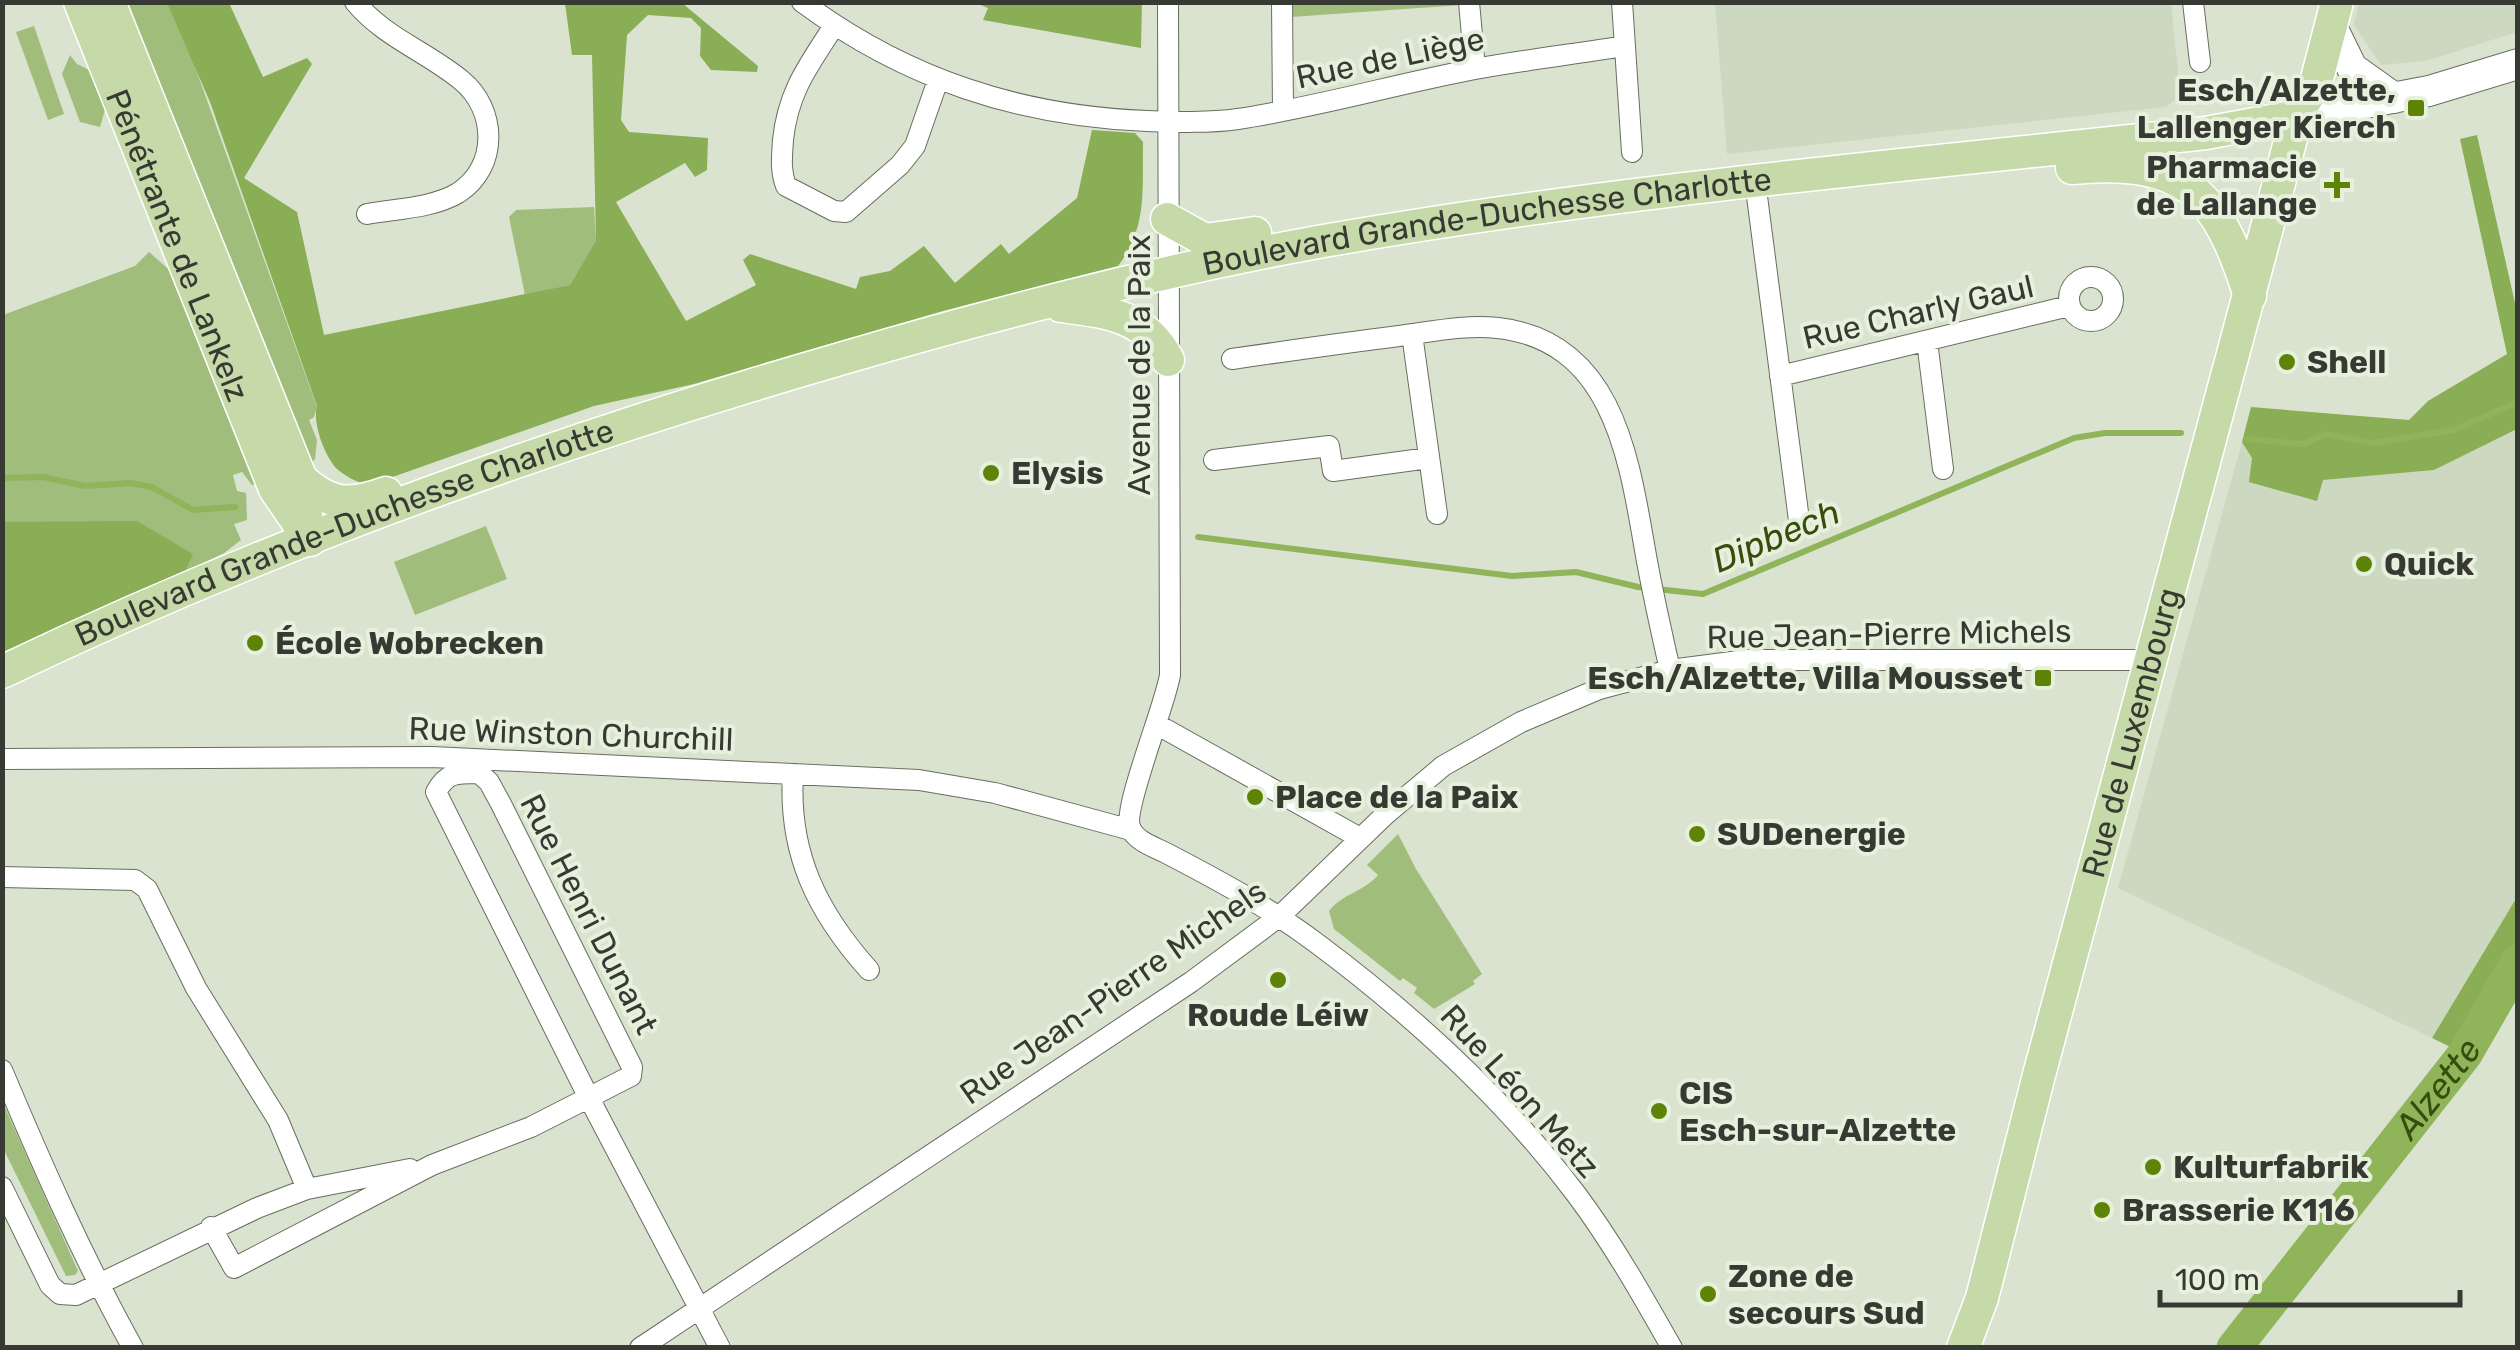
<svg xmlns="http://www.w3.org/2000/svg" width="2520" height="1350" font-family="Rubik,sans-serif">
<rect width="100%" height="100%" fill="#dae3d0"/>
<path fill="#ccd8bf" d="M1715 3H2171L2180 91 2175 100 2166 107 1727 154Z
M2359 3H2517V32L2426 61 2381 65 2354 25Z
M2517 429V897L2432 1038 2118 888 2242 442 2253 458 2317 500 2322 480 2434 470Z"/>
<path fill="#a1bd7b" d="M122 3H167L185 39 317 407 314 417 309 420 317 440 315 459 308 466Z
M1291 3H1462V5L1291 17Z
M34 26 64 114 48 120 16 32Z
M70 55 77 64 93 72 107 103 100 127 80 122 62 74Z
M594 207 596 240 570 285 525 295 509 217 516 210Z
M149 252 175 275 262 483 252 485 242 472 233 475 237 491 246 493 247 520 234 524 241 540 224 553 185 572 3 522V315L135 266Z
M486 526 507 579 415 615 394 562Z
M1398 834 1416 869 1482 974 1473 981 1475 984 1434 1009 1414 993 1417 988 1403 978 1400 981 1334 929 1329 911C1342 894 1365 891 1378 875L1367 865Z
M3 1103 78 1271 75 1275 66 1276 3 1148Z"/>
<path fill="#8aae55" d="M167 3H229L263 77 307 58 312 64 244 178 297 212 324 335 570 285 596 240 592 55H572L565 3H682L758 66 757 72 711 70 700 56 701 28 691 18 648 15 627 35 621 120 629 132 708 138 707 170 695 177 685 163 616 202 686 321 756 285 743 260 750 254 856 289 860 277 890 271 924 246 955 283 1001 244 1009 254 1077 198 1092 130 1135 133 1143 142C1142 189 1148 227 1118 266L943 311 694 384 594 406 367 486C356 481 346 477 337 469 325 457 312 423 317 406L210 102Z
M976 3H1142L1141 48 983 20 988 8Z
M2477 135 2517 312V429L2434 470 2323 480 2317 501 2249 482 2252 458 2242 442 2251 407 2409 420 2428 401 2507 354 2460 139Z
M137 521 193 554 185 572 3 656 2 522Z
M2517 897V975L2465 1054 2432 1038Z"/>
<g fill="none" stroke-linecap="round" stroke-linejoin="round">
<path stroke="#8fb45a" stroke-width="6" d="M2247 439 2304 444 2325 434 2373 443 2454 430 2518 402
M2 478 43 477 85 486 130 483 152 487 193 510 235 507
M1198 537 1512 576 1576 572 1638 587 1703 594 2074 438 2105 433H2181"/>
<path stroke="#8fb45a" stroke-width="35" id="s1" d="M2234 1348 2465 1054 2518 962"/>
<g stroke="#676e5e" stroke-width="22">
<path id="minor" d="M355 2C384 37 427 52 461 80 497 109 499 167 458 193 433 208 395 209 367 214
M802 2C906 79 1019 116 1147 121 1177 122 1209 123 1238 119 1318 107 1396 84 1475 69 1525 60 1575 54 1625 46
M1168 2 1170 675C1165 706 1123 808 1130 827 1135 841 1154 847 1166 853 1218 880 1268 907 1315 942 1413 1015 1502 1096 1576 1194 1612 1242 1642 1295 1672 1348
M1282 2 1283 110
M1469 2 1475 69
M1622 2 1632 152
M2193 2 2200 62
M834 26C808 66 788 92 783 140 782 157 780 170 786 186L834 211 846 212 900 165 915 146 938 80
M1755 181 1799 520
M2069 299a22 22 0 1 1 44 0a22 22 0 1 1-44 0Z
M1412 334 1437 514
M1927 341 1943 469
M1232 359C1287 351 1343 343 1399 336 1430 332 1466 324 1498 328 1613 341 1629 458 1645 550 1652 591 1661 630 1670 670
M1780 376 2069 306
M1214 460 1329 446 1333 471 1429 458
M1158 725 1360 838
M2 759 432 757 919 780 995 793 1131 830
M793 774C788 853 817 912 869 970
M2 877 135 880 147 889 196 988 278 1120 307 1189
M2 1070C42 1165 83 1258 133 1348
M2 1187 50 1285 60 1294 76 1295 257 1208 307 1189 410 1169
M211 1227 234 1268 432 1165 531 1127 631 1076 632 1067 501 804 489 782 479 773C457 773 447 772 436 792L589 1098 720 1348
M640 1348 1191 982 1280 916 1386 814 1443 766 1521 722 1599 689 1670 670 1747 660H2150"/>
</g>
<g stroke="#676e5e" stroke-width="32">
<path id="secondary" d="M2331 25 2352 68 2394 98
M2297 116 2429 91 2518 64"/>
</g>
<g stroke="#fff" stroke-width="35">
<g id="primary">
<path id="s2" d="M80 2 275 489 310 540"/>
<path d="M109 2 301 479 308 530"/>
<path d="M2072 168C2186 158 2217 192 2250 296"/>
<path d="M1167 219 1205 240 1255 233"/>
<path d="M1061 306C1107 312 1145 315 1168 360"/>
<path d="M301 479C330 506 350 506 386 493"/>
<path id="s3" d="M2 672C271 543 554 442 840 359 997 313 1157 271 1318 242 1612 190 1910 165 2206 133L2297 116"/>
<path id="s4" d="M1963 1348 1982 1298 2039 1075 2297 116 2317 79 2337 2"/>
</g>
</g>
<use href="#minor" stroke="#fff" stroke-width="20"/>
<use href="#secondary" stroke="#fff" stroke-width="30"/>
<use href="#primary" stroke="#c5daa8" stroke-width="32"/>
</g>
<g fill="#5d8407" stroke="#e7f0dd" stroke-width="4">
<rect x="2406" y="98" width="20" height="20" rx="5"/>
<path d="M2332 170h10v10h10v10h-10v10h-10v-10h-10v-10h10z"/>
<circle cx="2287" cy="362" r="10"/>
<circle cx="991" cy="473" r="10"/>
<circle cx="2364" cy="564" r="10"/>
<circle cx="255" cy="643" r="10"/>
<rect x="2033" y="668" width="20" height="20" rx="5"/>
<circle cx="1255" cy="797" r="10"/>
<circle cx="1697" cy="834" r="10"/>
<circle cx="1278" cy="980" r="10"/>
<circle cx="1659" cy="1111" r="10"/>
<circle cx="2153" cy="1167" r="10"/>
<circle cx="2102" cy="1210" r="10"/>
<circle cx="1708" cy="1294" r="10"/>
</g>
<g text-anchor="middle" stroke-width="8" stroke-linejoin="round" paint-order="stroke">
<g font-size="32" fill="#373a33" stroke="#e7f0dd">
<text transform="translate(1390 58) rotate(-12)" y="11">Rue de Liège</text>
<text dy="11" stroke="none"><textPath href="#s3" startOffset="1558">Boulevard Grande-Duchesse Charlotte</textPath></text>
<text dy="11" stroke="none"><textPath href="#s2" startOffset="262">Pénétrante de Lankelz</textPath></text>
<text transform="translate(1918 312) rotate(-13)" y="11">Rue Charly Gaul</text>
<text transform="translate(1139 365) rotate(-90)" y="11">Avenue de la Paix</text>
<text dy="11" stroke="none"><textPath href="#s3" startOffset="370">Boulevard Grande-Duchesse Charlotte</textPath></text>
<text transform="translate(1889 634) rotate(-1)" y="11">Rue Jean-Pierre Michels</text>
<text dy="11" stroke="none"><textPath href="#s4" startOffset="638">Rue de Luxembourg</textPath></text>
<text transform="translate(571 734) rotate(2)" y="11">Rue Winston Churchill</text>
<text transform="translate(589 914) rotate(63)" y="11">Rue Henri Dunant</text>
<text transform="translate(1113 992) rotate(-35)" y="11">Rue Jean-Pierre Michels</text>
<text transform="translate(1520 1091) rotate(48)" y="11">Rue Léon Metz</text>
</g>
<g font-size="32" font-weight="bold" fill="#373a33" stroke="#e7f0dd" text-anchor="start">
<text x="2396" y="101" text-anchor="end">Esch/Alzette,<tspan x="2396" dy="37">Lallenger Kierch</tspan></text>
<text x="2317" y="178" text-anchor="end">Pharmacie<tspan x="2317" dy="37">de Lallange</tspan></text>
<text x="2307" y="373">Shell</text>
<text x="1011" y="484">Elysis</text>
<text x="2384" y="575">Quick</text>
<text x="275" y="654">École Wobrecken</text>
<text x="2023" y="689" text-anchor="end">Esch/Alzette, Villa Mousset</text>
<text x="1275" y="808">Place de la Paix</text>
<text x="1717" y="845">SUDenergie</text>
<text x="1278" y="1026" text-anchor="middle">Roude Léiw</text>
<text x="1679" y="1104">CIS<tspan x="1679" dy="37">Esch-sur-Alzette</tspan></text>
<text x="2173" y="1178">Kulturfabrik</text>
<text x="2122" y="1221">Brasserie K116</text>
<text x="1728" y="1287">Zone de<tspan x="1728" dy="37">secours Sud</tspan></text>
</g>
<g font-size="35" font-style="italic" fill="#364d0b" stroke="#e7f0dd">
<text transform="translate(1776 536) rotate(-23)" y="12">Dipbech</text>
<text dy="12" stroke="none"><textPath href="#s1" startOffset="330">Alzette</textPath></text>
</g>
</g>
<rect width="2520" height="1350" fill="none" stroke="#373a33" stroke-width="10"/>
<path d="M2160 1290v15h300v-15" fill="none" stroke="#373a33" stroke-width="5"/>
<text x="2175" y="1290" font-size="30" fill="#373a33" stroke="#e7f0dd" stroke-width="8" paint-order="stroke">100 m</text>
</svg>
